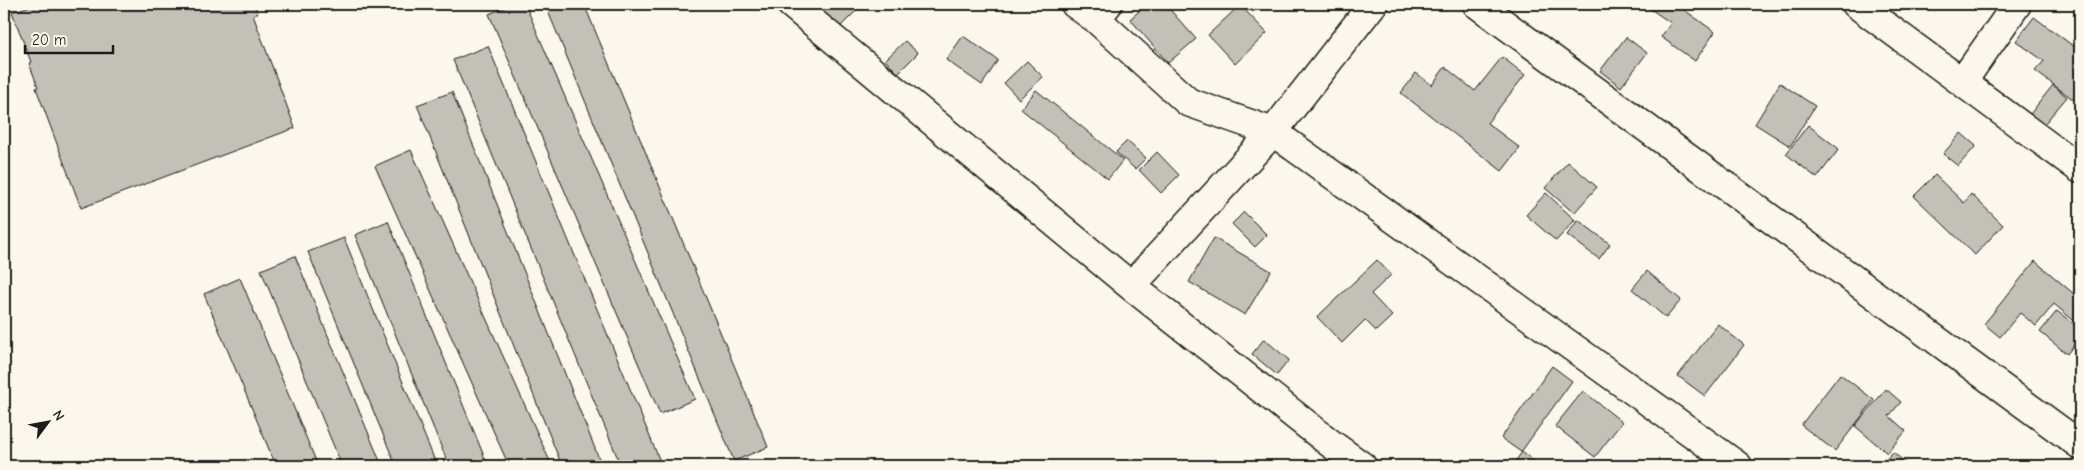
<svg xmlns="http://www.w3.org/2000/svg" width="2084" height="470" font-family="'Comic Neue',sans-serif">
<rect width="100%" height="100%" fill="#fbf7ec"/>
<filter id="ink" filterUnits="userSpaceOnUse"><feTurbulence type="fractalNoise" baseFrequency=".02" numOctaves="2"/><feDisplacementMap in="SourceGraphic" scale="10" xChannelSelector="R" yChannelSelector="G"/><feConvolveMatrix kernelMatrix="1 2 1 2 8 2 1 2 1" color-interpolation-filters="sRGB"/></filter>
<g filter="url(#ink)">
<path fill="#c3c0b8" stroke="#1c1c1c" d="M36 4H254L258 13 253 15 295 128 81 208 36 88 38 87 29 63 31 62 12 12Z
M513 4H525L695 399 660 414 489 14Z
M545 4H584L768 447 734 461Z
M813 4H863L838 29Z
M1147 4H1165L1196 39 1168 63 1130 19Z
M1243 4H1260L1253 12Z
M1643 4H1676L1715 32 1695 61 1661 37 1671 23Z
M1240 5 1267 33 1235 64 1208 35Z
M2034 17 2080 51V91L2074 100 2035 71 2044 61 2016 41Z
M963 36 998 60 982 85 946 60Z
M1626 37 1647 53 1621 87 1600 71Z
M905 41 918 53 898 73 885 60Z
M488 46 662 466H621L453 60Z
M1502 57 1525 75 1487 123 1520 148 1502 171 1401 93 1416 73 1432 85 1445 67 1475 91Z
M1027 61 1043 77 1019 99 1004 83Z
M1780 83 1815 106 1790 146 1755 124Z
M2053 85 2067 97 2040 129 2027 118Z
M1036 90 1123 160 1108 179 1021 109Z
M452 92 602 466H562L417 105Z
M1808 125 1839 149 1817 178 1786 154Z
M1961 133 1976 146 1958 166 1943 154Z
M1127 141 1146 158 1135 169 1116 152Z
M411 150 552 466H509L375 166Z
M1157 152 1179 175 1161 193 1139 170Z
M1568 162 1597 187 1574 213 1545 188Z
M1935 175 1964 203 1971 194 2003 225 1975 255 1914 196Z
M1546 193 1575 220 1556 241 1526 215Z
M1244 212 1267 235 1255 247 1232 224Z
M1578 220 1610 244 1599 259 1567 235Z
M388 221 488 466H449L355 235Z
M344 238 437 466H396L308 252Z
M1214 238 1271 271 1245 315 1189 282Z
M295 256 382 466H342L261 270Z
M1377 260 1391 275 1371 294 1392 316 1376 331 1365 320 1342 343 1317 317Z
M2035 261 2080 299V326L2054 304 2036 326 2020 313 2000 337 1984 324Z
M1647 271 1681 300 1666 318 1632 289Z
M240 278 318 466H276L204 294Z
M2057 311 2080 329V337L2067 354 2040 332Z
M1718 324 1744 345 1705 396 1678 376Z
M1264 339 1289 360 1277 375 1252 354Z
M1552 366 1572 381 1521 452 1501 438Z
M1840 374 1874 400 1835 451 1801 425Z
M1886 389 1901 402 1889 416 1906 431 1887 453 1855 426Z
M1583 391 1622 422 1595 457 1555 426Z
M1522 452 1540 466H1512Z
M1893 452 1909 466H1880Z"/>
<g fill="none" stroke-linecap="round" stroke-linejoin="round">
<g stroke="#1c1c1c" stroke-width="31">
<path id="minor" d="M791 4 1131 286 1330 443 1362 466
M1075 4 1096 19
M1108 4 1096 19 1188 102 1273 132 1738 466
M1477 4 2080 445
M1856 4 2080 169
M1963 81 2017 4
M1131 286 1273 132 1373 4"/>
</g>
<use href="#minor" stroke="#fbf7ec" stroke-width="28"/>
</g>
</g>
<rect width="2084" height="470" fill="none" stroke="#fbf7ec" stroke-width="20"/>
<rect x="10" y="10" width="2064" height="450" fill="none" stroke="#1c1c1c" stroke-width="2" filter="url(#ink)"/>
<g transform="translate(48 422) rotate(58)" stroke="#fbf7ec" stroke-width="4" paint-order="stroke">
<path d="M0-4L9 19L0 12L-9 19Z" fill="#1c1c1c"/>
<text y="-8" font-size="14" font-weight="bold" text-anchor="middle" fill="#1c1c1c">N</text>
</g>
<path d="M25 45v8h88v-8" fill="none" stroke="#1c1c1c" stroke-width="2.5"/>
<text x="32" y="45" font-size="15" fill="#1c1c1c" stroke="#fbf7ec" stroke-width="4" paint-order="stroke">20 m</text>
</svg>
